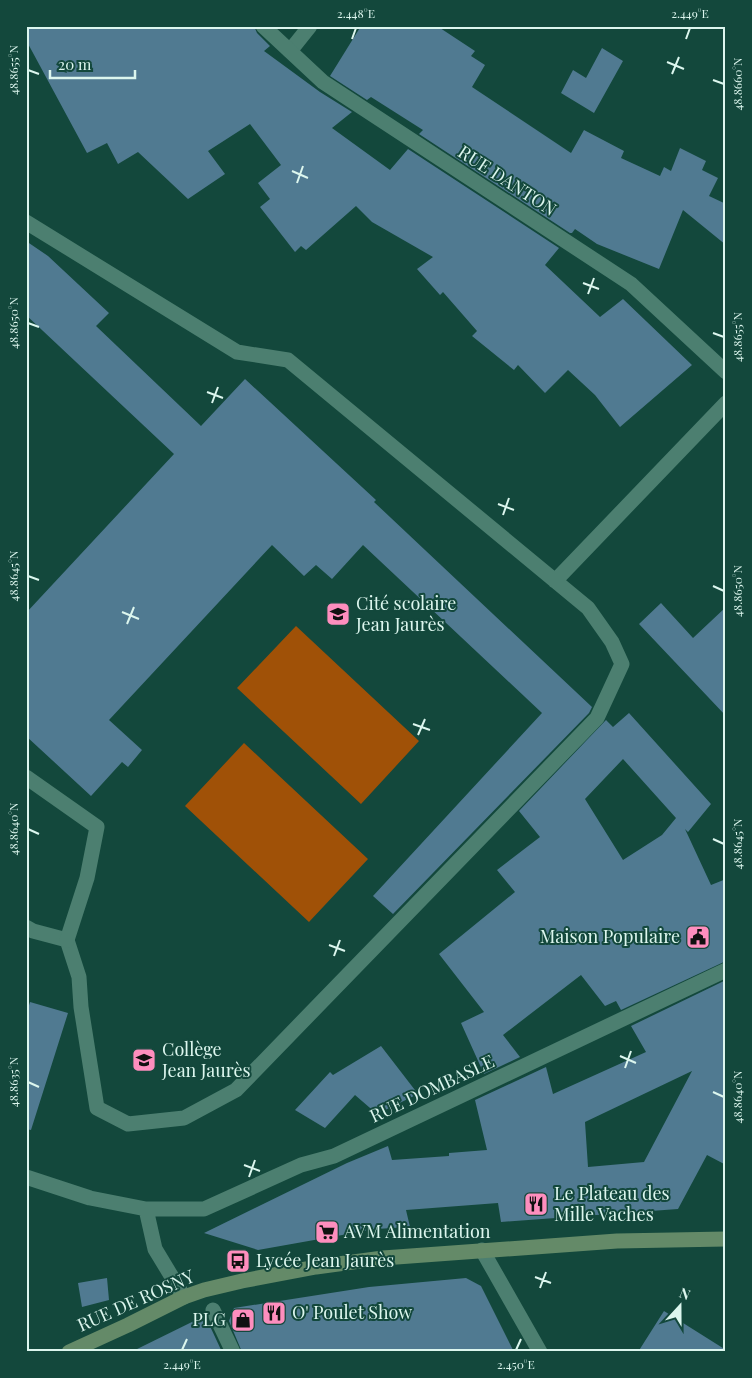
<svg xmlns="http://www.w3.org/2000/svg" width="752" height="1378" font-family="'Playfair Display',serif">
<rect width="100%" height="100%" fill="#13483c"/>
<path fill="#a05107" d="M296 626 419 741 361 804 237 688Z
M244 743 368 859 309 922 185 806Z"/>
<path fill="#507a91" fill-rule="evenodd" d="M26 26H254L257 33 270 46 264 51 320 92 352 112 332 128 390 170 408 149 559 248 545 265 600 317 623 299 692 365 620 427 595 395 568 370 545 393 518 365 514 370 472 336 477 331 443 292 440 295 417 269 433 257 372 222 356 206 306 250 301 246 295 252 260 207 270 199 258 183 281 165 250 124 208 151 225 174 188 199 138 152 118 164 107 143 87 153 26 40Z
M361 26H437L475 51 471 56 485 65 472 87 571 153 584 130 624 151 621 158 660 176 664 167 671 171 680 148 706 161 702 170 718 178 709 196 726 204V245L683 210 659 269 597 244 575 229 572 233H570L419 134 423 130 371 97 367 100 330 76Z
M602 48 623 61 594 113 561 93 573 70 586 78Z
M26 241 48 256 109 313 96 326 201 426 245 379 376 500 374 502 592 707 589 713 393 914 373 896 542 713 363 545 332 579 316 565 304 576 272 545 109 720 142 750 128 767 122 762 91 796 26 736V613L174 454 26 315Z
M661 603 693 638 726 607V716L639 624Z
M629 713 711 804 688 832 685 829 711 885 726 879V961L621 1010 616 1001 605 1006 581 975 503 1035 520 1057 484 1074 461 1023 484 1012 439 954 515 892 497 870 540 837 519 811 606 720 613 727ZM623 759 676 818 662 835 623 860 585 799Z
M726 980V1165L707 1155 678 1209 501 1222 498 1203 406 1210 410 1227 376 1229 258 1250 204 1233 347 1163 388 1146 392 1160 449 1156V1153L487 1150 475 1100 546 1067 553 1094 646 1052 631 1026ZM692 1071 644 1162 588 1167 585 1122Z
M30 1002 68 1013 31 1130 26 1129V1015Z
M381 1046 418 1094 377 1114 355 1095 325 1128 295 1110 330 1072 333 1075Z
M107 1278 109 1300 82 1307 78 1283Z
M466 1278 481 1286 514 1352H242L229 1321 234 1308 369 1287Z
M664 1311 726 1350V1352H638Z
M198 1319 209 1324 222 1352H131Z"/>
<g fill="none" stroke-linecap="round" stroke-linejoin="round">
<path stroke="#4c7f70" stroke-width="15" d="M290 51 310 26
M26 222 237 352 288 360 588 608 612 642 622 664 597 718 236 1090 184 1118 128 1124 97 1108 81 1007 79 977 67 940 33 931 26 927
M555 581 726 403"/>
<path stroke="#4c7f70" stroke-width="15" d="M263 26 323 82 631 284 726 372
M26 777 97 827 87 878 67 940
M26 1177 90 1198 146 1209H204L301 1165 334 1156 726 970
M146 1209 155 1249 184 1297
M482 1250 540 1352
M213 1310 233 1352"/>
<path stroke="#648a68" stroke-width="15" d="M69 1352 128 1325 184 1297 204 1290 242 1281 316 1267 383 1258 617 1241 726 1239"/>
</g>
<path fill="none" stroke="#dcf6ee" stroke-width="2" d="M352 39 356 28M686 39 690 28M667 62 684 69M28 70 39 74M672 74 679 57M713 80 724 84M292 171 308 178M297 183 303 166M583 283 599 289M588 294 594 278M28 323 39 327M713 333 724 337M207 392 223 398M212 403 218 387M498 504 514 510M503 515 509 498M28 576 39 580M713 586 724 591M122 612 139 619M127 624 134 607M413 724 430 730M418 735 425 719M28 829 39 834M713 839 724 844M329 945 345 951M334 956 340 940M620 1056 636 1063M625 1068 631 1051M28 1082 39 1087M713 1092 724 1097M244 1165 260 1171M249 1177 255 1160M535 1277 551 1283M540 1288 546 1272M182 1350 187 1339M516 1350 521 1339"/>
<defs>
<g id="school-square" transform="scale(1.25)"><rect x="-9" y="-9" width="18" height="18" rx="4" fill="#fe8ebe" stroke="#13483c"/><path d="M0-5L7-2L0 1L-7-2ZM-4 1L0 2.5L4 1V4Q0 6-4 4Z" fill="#111"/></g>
<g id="civic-square" transform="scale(1.25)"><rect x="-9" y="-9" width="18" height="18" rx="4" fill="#fe8ebe" stroke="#13483c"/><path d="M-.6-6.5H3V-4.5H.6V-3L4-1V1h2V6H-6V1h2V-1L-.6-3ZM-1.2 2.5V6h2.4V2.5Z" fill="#111"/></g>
<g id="restaurant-square" transform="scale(1.25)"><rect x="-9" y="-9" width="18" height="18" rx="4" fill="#fe8ebe" stroke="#13483c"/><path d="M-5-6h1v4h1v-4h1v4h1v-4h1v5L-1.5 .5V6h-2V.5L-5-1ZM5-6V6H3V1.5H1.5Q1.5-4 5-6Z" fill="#111"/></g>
<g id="supermarket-square" transform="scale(1.25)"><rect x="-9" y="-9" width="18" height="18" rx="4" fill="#fe8ebe" stroke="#13483c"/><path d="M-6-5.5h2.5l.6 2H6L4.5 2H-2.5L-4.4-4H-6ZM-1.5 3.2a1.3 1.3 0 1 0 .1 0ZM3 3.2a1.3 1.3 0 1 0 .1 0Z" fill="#111"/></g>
<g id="bus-square" transform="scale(1.25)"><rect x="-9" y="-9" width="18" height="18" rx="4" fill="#fe8ebe" stroke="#13483c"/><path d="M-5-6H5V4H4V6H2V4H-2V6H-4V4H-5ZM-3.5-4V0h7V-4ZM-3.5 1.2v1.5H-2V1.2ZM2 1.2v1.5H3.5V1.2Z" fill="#111"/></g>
<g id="shop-square" transform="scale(1.25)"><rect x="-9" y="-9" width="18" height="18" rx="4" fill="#fe8ebe" stroke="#13483c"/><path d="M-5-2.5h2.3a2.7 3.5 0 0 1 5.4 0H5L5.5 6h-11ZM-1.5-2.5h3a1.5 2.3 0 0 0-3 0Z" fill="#111"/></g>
</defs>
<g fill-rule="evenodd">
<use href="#school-square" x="338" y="614"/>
<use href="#civic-square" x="698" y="937"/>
<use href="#school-square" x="144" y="1060"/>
<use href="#restaurant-square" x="536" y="1204"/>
<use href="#supermarket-square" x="327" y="1232"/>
<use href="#bus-square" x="238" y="1261"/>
<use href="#restaurant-square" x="274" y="1313"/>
<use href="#shop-square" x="243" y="1320"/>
</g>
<g text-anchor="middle" stroke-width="4" stroke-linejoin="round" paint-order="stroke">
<g font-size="18" fill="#dcf6ee" stroke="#13483c">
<text transform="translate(507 181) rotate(33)" y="6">RUE DANTON</text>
<text transform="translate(432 1089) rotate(-25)" y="6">RUE DOMBASLE</text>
<text transform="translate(136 1301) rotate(-24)" y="6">RUE DE ROSNY</text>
</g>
<g font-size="18" fill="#dcf6ee" stroke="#13483c" text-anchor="start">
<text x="356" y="610">Cité scolaire<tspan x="356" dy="21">Jean Jaurès</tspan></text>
<text x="680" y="943" text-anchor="end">Maison Populaire</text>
<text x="162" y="1056">Collège<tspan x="162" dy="21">Jean Jaurès</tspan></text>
<text x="554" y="1200">Le Plateau des<tspan x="554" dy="21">Mille Vaches</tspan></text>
<text x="344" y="1238">AVM Alimentation</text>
<text x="256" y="1267">Lycée Jean Jaurès</text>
<text x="292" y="1319">O' Poulet Show</text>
<text x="226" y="1326" text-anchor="end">PLG</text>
</g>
</g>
<rect width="752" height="1378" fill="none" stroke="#13483c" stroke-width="55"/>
<g transform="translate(680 1306) rotate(21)" stroke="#13483c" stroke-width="4" paint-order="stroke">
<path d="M0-4L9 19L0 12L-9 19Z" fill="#dcf6ee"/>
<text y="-8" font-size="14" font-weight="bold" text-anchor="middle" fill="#dcf6ee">N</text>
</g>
<path d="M50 70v8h85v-8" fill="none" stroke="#dcf6ee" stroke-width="2.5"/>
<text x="58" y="70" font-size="15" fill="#dcf6ee" stroke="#13483c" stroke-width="4" paint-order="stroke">20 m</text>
<rect x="28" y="28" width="696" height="1322" fill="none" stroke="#dcf6ee" stroke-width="2"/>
<g font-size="12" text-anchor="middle" fill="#dcf6ee">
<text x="356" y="18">2.448°E</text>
<text x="690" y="18">2.449°E</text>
<text transform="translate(14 70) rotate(-90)" y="4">48.8655°N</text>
<text transform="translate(738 84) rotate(-90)" y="4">48.8660°N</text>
<text transform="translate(14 323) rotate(-90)" y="4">48.8650°N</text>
<text transform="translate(738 337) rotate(-90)" y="4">48.8655°N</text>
<text transform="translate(14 576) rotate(-90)" y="4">48.8645°N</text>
<text transform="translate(738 591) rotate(-90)" y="4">48.8650°N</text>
<text transform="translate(14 829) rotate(-90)" y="4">48.8640°N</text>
<text transform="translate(738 844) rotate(-90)" y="4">48.8645°N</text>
<text transform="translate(14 1082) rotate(-90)" y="4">48.8635°N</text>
<text transform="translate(738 1097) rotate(-90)" y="4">48.8640°N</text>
<text x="182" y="1369">2.449°E</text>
<text x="516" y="1369">2.450°E</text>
</g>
</svg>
